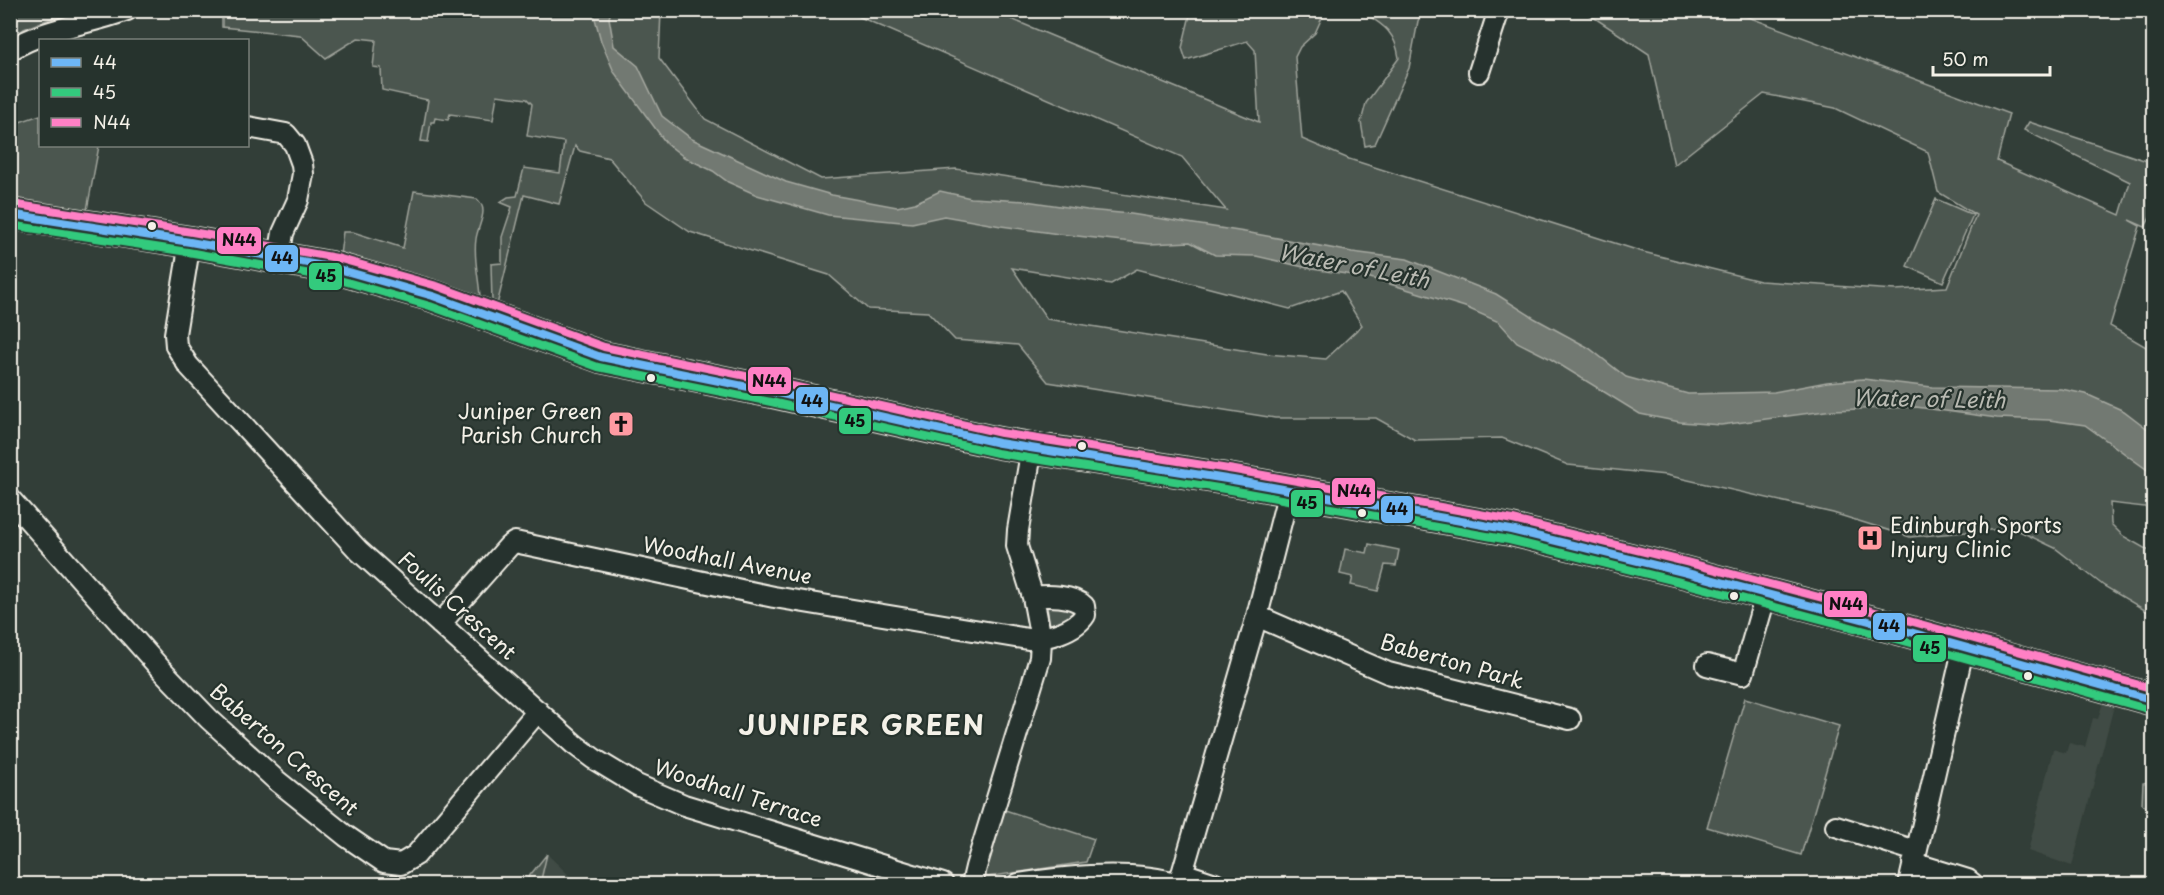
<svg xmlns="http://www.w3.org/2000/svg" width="2164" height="895" font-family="'Playpen Sans',sans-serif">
<rect width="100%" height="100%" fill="#323e38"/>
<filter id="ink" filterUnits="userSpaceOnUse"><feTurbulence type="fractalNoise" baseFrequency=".0167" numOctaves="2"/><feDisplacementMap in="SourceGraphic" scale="12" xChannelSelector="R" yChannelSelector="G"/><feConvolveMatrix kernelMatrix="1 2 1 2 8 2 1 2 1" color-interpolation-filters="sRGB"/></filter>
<g filter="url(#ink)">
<path fill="#404b44" d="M2104 699 2115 702 2072 866 2028 851 2053 749 2066 753 2069 743 2085 747 2093 718 2098 719Z
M547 854 578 884H529Z"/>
<path fill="#4c564f" stroke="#a0a49c" stroke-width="1.5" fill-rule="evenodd" d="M475 10 489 16H590L592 11H661L659 58 705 119 821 179 956 169 1226 210 1182 157 846 11H992L1259 122 1255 50 1247 41 1186 60 1182 48 1191 11H1325L1315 33 1300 47 1295 57 1302 139 1349 159 1643 252 1760 281 1895 290 1947 287 1976 215 1938 192 1928 152 1835 108 1764 94 1674 165 1649 54 1584 11H1732L2009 114 1997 161 2120 215 2130 182 2024 130 2029 122 2153 163V212L2145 227 2129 220 2140 226 2110 326 2153 351V508L2110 503 2111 524 2123 536 2153 553V615L2104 586 2055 548 2013 528 1910 537 1833 513 1666 475 1568 465 1502 438 1415 440 1376 418H1275L1048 382 1018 345 955 340 928 312 868 309 829 275 690 232 646 202 609 158 580 151 575 146 559 204 524 195 497 305 492 303 491 264 502 263V237L512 207 500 202 508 197 517 196 524 168 560 173 564 142 527 136 532 104 527 99 497 95 493 120 450 114 448 120 435 118 434 122H431L428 142 421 141 428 100 382 90 381 68 373 67 376 40 358 38 326 58 300 35 222 27V11ZM1012 268 1111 284 1137 269 1290 309 1341 291 1362 325 1326 359 1267 354 1047 319Z
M65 11 67 12 24 29 11 38V11Z
M1361 11H1423L1418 21 1409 68 1375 144 1365 146 1361 122 1366 103 1399 58C1395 31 1383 25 1361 11Z
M40 115V146H99L87 210 11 199 10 116 17 123Z
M414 191 477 199C490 210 478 224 476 239 473 258 479 277 480 297L339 263 343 232H353L403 248Z
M1936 199 1973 215 1943 282 1907 266Z
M1369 544 1399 550 1396 566 1385 565 1378 591 1351 585 1353 577 1340 574 1345 549 1367 553Z
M1046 601 1072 605 1078 612 1051 631Z
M1745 698 1839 726 1801 855 1707 827Z
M2153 781H2154L2153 813 2142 804 2143 783Z
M1005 810 1094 839 1086 862 987 877 983 871Z
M547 854 540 884H523Z"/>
<path fill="#727972" stroke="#a6a9a1" stroke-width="1.5" d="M593 11H611L609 18 614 46 638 66 662 116 692 139 786 182 832 195 897 207 915 203 940 191 971 198 1026 201 1087 210 1131 214 1245 232 1352 252 1407 259 1496 294 1534 318 1589 348 1626 377 1688 394 1774 392 1827 382 1863 379 1932 387 2061 389 2086 394 2124 411 2153 433V474L2085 425 2049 420 1997 418 1916 407 1833 410 1721 425 1680 422 1640 414 1549 358 1517 342 1499 322 1465 307 1367 277 1312 269 1256 256 1215 255 1190 242 1150 244 1059 234 1001 226 944 216 912 223 828 215 757 195 728 182 713 171 684 157 666 143 614 72 601 41Z"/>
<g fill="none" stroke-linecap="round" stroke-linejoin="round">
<g stroke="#f4f1e8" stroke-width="24">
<path id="street" d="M10 50C48 27 87 25 127 10
M1479 72 1499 10
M248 127 286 134 295 145 302 164 303 174 298 200 283 233 279 257
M190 242 175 334 176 346 188 365 359 551 574 744 594 759 637 785 684 805 943 884
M10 499 159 667 209 719 276 780 346 836 384 862 401 864 416 855 538 711
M1257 616 1388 673 1570 719
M440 624 509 546 515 542 774 597 1028 639C1046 639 1075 631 1085 615L1084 606C1073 595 1047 595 1033 597
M1707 665 1743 674 1766 594
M1836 826 1916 851
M1913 863 1968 880 1973 884
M1182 873 1215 884
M972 884 976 867 1040 658 1041 639 1033 597 1017 546 1018 530 1032 447
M1018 884C1067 876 1131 869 1179 884
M1179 884 1257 616 1289 491
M1909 884 1964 646"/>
</g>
<g stroke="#f4f1e8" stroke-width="34">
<path id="primary" d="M10 214 190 242 335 268 433 296 601 357 773 392 954 433 999 443 1233 480 1511 530 1683 572 1903 630 2154 700"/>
</g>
<use href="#street" stroke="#26332d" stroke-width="20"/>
<use href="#primary" stroke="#26332d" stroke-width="30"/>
<g stroke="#26332d" stroke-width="12">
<path id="bus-1" d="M10 214 190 242 335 268 433 296 601 357 773 392 999 443 1233 480 1511 530 1683 572 1903 630 2154 700"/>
</g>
<g stroke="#26332d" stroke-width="12">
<path id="bus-2" d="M10 225 188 252 333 278 430 306 598 367 771 402 997 453 1231 490 1509 540 1680 582 1900 640 2151 710"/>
</g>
<g stroke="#26332d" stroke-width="12">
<path id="bus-3" d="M12 204 192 232 337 258 437 286 604 347 775 382 1001 433 1235 470 1513 520 1686 562 1906 620 2154 689"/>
</g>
<use href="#bus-1" stroke="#6db6f5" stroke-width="8"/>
<use href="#bus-2" stroke="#33ca7d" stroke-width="8"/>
<use href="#bus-3" stroke="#ff80c5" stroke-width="8"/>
</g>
</g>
<defs>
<g id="church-square" transform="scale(1.35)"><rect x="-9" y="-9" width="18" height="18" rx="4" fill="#ff9aa2" stroke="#26332d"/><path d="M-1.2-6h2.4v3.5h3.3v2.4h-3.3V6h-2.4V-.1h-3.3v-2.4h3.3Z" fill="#111"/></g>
<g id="hospital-square" transform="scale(1.35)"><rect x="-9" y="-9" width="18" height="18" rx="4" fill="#ff9aa2" stroke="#26332d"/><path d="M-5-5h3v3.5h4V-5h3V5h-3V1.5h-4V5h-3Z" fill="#111"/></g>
</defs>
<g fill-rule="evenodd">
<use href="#church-square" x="621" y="424"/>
<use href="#hospital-square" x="1870" y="538"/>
</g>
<g fill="#f4f1e8" stroke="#26332d" stroke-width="2">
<circle cx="152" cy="226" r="5"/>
<circle cx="651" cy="378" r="5"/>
<circle cx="1082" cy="446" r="5"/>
<circle cx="1362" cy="513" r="5"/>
<circle cx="1734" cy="596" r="5"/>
<circle cx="2028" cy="676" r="5"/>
</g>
<g text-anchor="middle" stroke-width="4.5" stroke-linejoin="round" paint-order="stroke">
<g font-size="21" fill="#f4f1e8" stroke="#26332d" text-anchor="end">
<text x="602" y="419">Juniper Green<tspan x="602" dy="24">Parish Church</tspan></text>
<text x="1890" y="533" text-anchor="start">Edinburgh Sports<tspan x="1890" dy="24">Injury Clinic</tspan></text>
</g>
<g font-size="21" fill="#f4f1e8" stroke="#26332d">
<text transform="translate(727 561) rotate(11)" y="7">Woodhall Avenue</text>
<text transform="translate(457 606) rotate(42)" y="7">Foulis Crescent</text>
<text transform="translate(1452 662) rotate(16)" y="7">Baberton Park</text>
<text transform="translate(284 750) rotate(41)" y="7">Baberton Crescent</text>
<text transform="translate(738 794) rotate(18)" y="7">Woodhall Terrace</text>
</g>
<g font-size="22" font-style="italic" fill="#babbb3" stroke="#26332d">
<text transform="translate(1354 266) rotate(11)" y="8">Water of Leith</text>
<text transform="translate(1929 399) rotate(1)" y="8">Water of Leith</text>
</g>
<g font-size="27" font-weight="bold" letter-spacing="1.5" fill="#f4f1e8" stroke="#26332d">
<text x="862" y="735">JUNIPER GREEN</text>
</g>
</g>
<g stroke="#26332d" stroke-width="2">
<rect x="216" y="226" width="46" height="29" rx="6" fill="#ff80c5"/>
<rect x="264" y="244" width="35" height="29" rx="6" fill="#6db6f5"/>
<rect x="308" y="262" width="35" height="29" rx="6" fill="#33ca7d"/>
<rect x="747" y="366" width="45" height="29" rx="6" fill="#ff80c5"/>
<rect x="795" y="386" width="34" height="29" rx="6" fill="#6db6f5"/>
<rect x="838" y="407" width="34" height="28" rx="6" fill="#33ca7d"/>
<rect x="1331" y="477" width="45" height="29" rx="6" fill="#ff80c5"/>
<rect x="1290" y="489" width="34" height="29" rx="6" fill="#33ca7d"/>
<rect x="1380" y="495" width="34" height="29" rx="6" fill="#6db6f5"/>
<rect x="1823" y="590" width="45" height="28" rx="6" fill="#ff80c5"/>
<rect x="1872" y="612" width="34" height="29" rx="6" fill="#6db6f5"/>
<rect x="1912" y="634" width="35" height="29" rx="6" fill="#33ca7d"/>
</g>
<g font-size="16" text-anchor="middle" font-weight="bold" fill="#111">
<text x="239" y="246">N44</text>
<text x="282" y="264">44</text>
<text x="326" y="282">45</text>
<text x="769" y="387">N44</text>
<text x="812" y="407">44</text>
<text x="855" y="427">45</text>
<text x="1354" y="497">N44</text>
<text x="1307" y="509">45</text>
<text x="1397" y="515">44</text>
<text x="1846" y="610">N44</text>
<text x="1889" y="632">44</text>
<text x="1930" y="654">45</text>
</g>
<rect width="2164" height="895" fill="none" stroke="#26332d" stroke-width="36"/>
<rect x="18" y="18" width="2128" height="859" fill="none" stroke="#f4f1e8" stroke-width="2" filter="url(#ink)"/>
<rect x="39" y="39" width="210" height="108" fill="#26332d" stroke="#787f78" stroke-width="1.5"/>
<rect x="51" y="58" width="30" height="9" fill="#6db6f5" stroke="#787f78" stroke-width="1.5"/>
<text x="93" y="69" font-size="18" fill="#f4f1e8">44</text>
<rect x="51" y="88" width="30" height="9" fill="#33ca7d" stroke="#787f78" stroke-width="1.5"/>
<text x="93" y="99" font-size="18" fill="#f4f1e8">45</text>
<rect x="51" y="118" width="30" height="9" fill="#ff80c5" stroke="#787f78" stroke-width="1.5"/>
<text x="93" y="129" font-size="18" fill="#f4f1e8">N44</text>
<path d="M1933 66v9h117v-9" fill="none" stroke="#f4f1e8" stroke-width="3"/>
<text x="1942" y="66" font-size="18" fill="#f4f1e8" stroke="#26332d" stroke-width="4.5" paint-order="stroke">50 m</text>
</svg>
